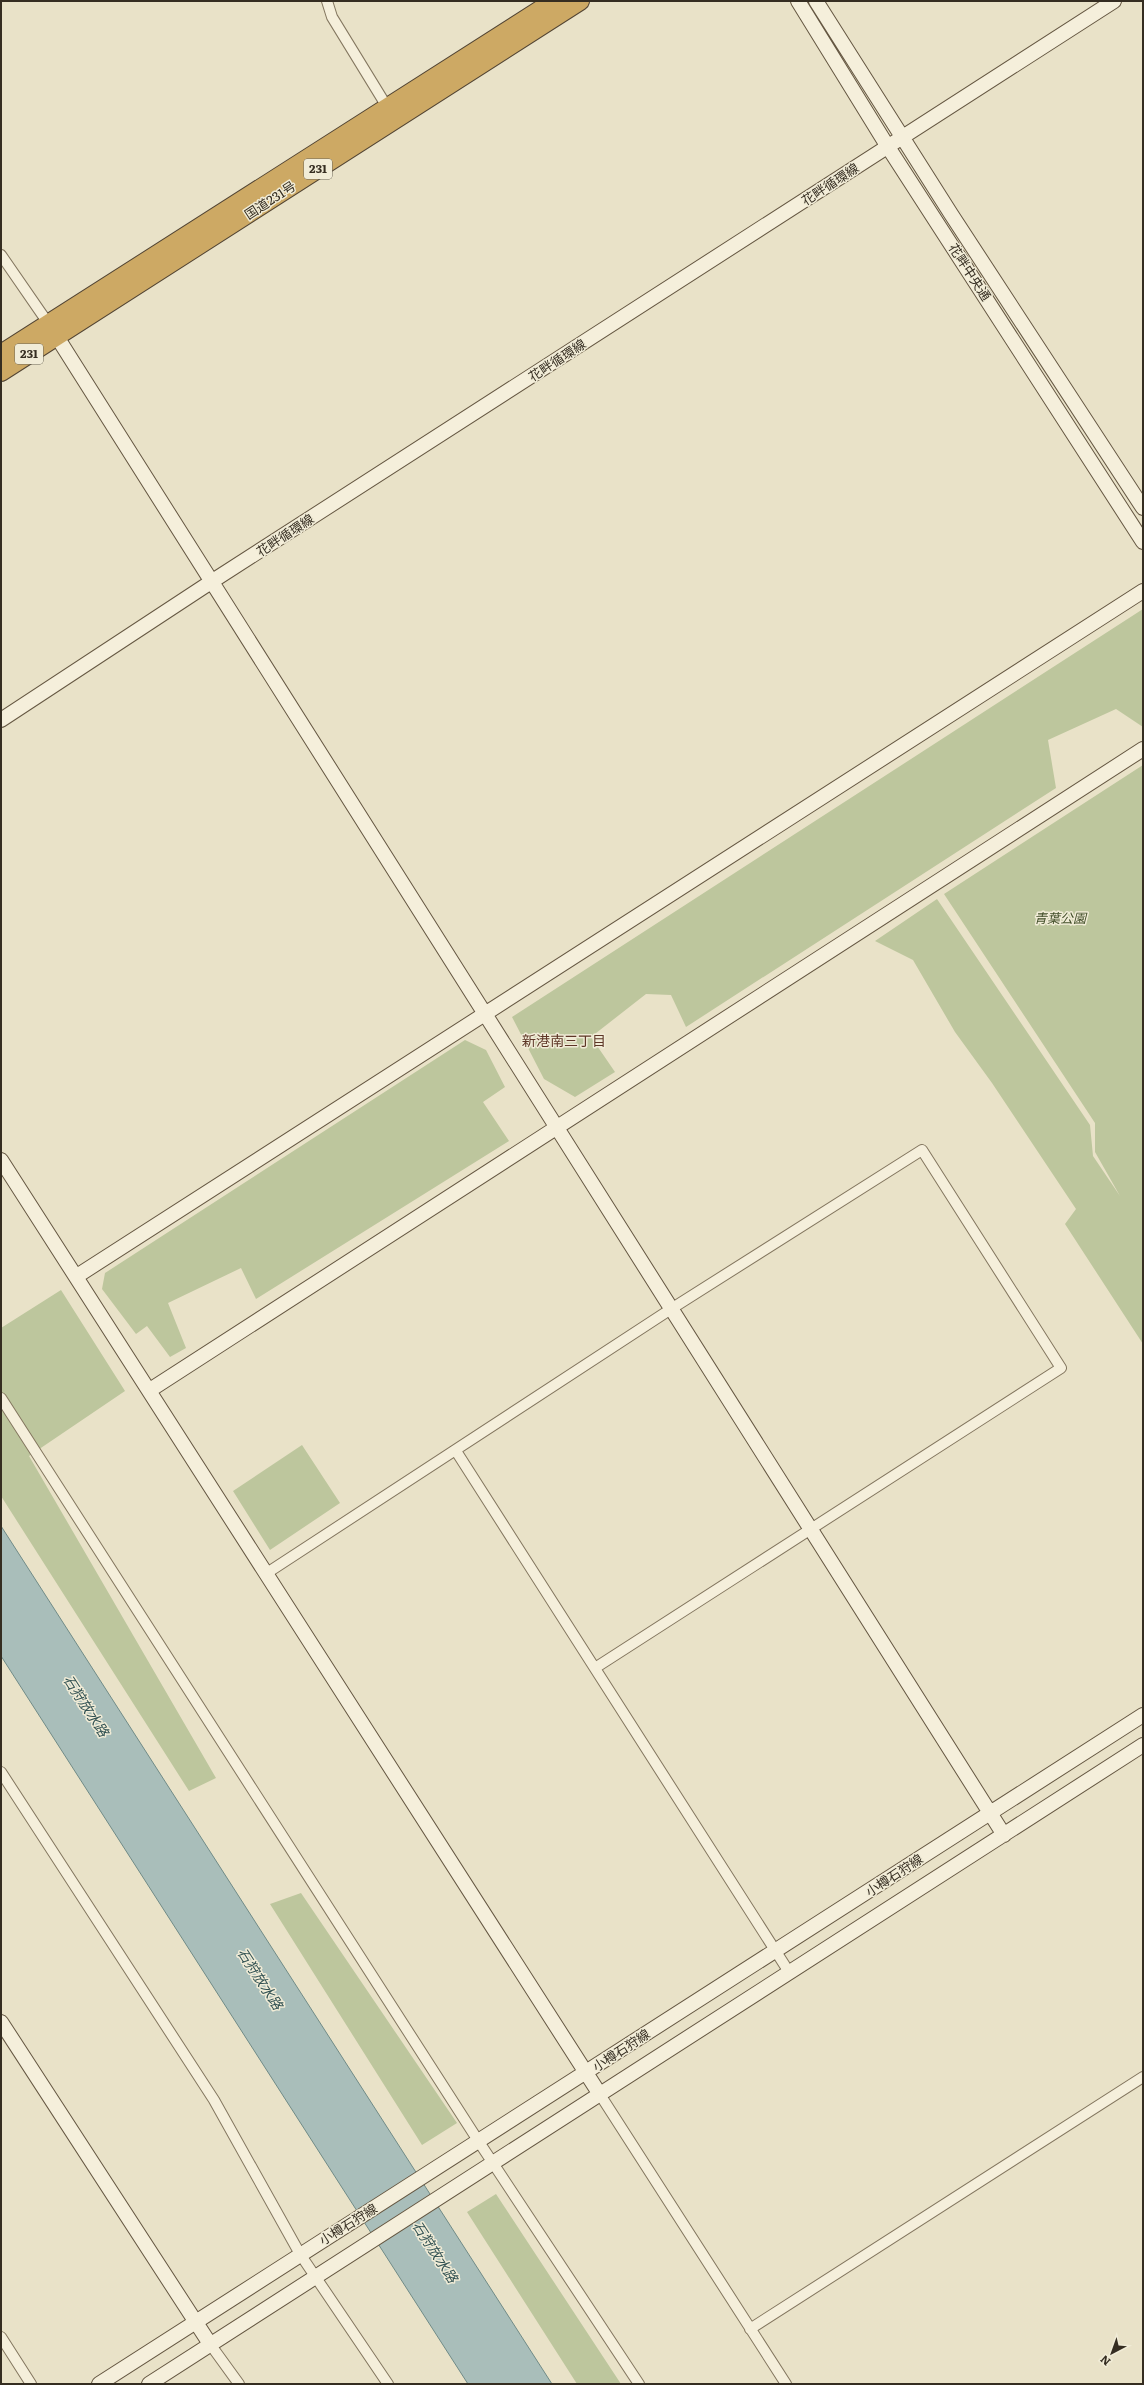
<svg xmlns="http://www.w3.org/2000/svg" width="1144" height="2385" font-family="Literata,'Noto Sans JP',serif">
<rect width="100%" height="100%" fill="#e9e2c8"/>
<path fill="#bdc69d" d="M1143 609V727L1116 709 1048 740 1056 788 686 1027 671 995 646 994 591 1037 615 1072 575 1097 544 1079 512 1017Z
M1143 765V1344L1065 1224 1076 1209 992 1083 955 1032 913 960 875 941 937 899 1090 1125 1093 1156 1120 1196 1095 1152V1123L944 894Z
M465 1040 486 1050 505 1087 483 1102 509 1141 256 1299 241 1268 168 1303 186 1348 170 1357 147 1326 136 1334 102 1289 105 1273Z
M61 1290 125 1391 29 1456 216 1778 189 1791 1 1496V1328Z
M302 1445 340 1503 270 1550 233 1491Z
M301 1893 457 2123 422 2145 270 1904Z
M496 2194 621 2384H577L467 2212Z"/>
<path fill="#a9beba" stroke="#708b87" d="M1 1526 552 2384H468L1 1656Z"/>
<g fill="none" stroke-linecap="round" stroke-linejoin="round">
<g stroke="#83765f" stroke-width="12">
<path id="street" d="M327 1 332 17 389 110
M1 255 48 323
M1 1398 479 2142 639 2384
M456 1451 789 1972
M267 1573 671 1309 922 1150 1061 1368 595 1668
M1 1772 214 2100 300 2254 388 2384
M599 2093 786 2384
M750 2329 1143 2077
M1 2337 31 2384
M210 2344 239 2384"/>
</g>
<g stroke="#655742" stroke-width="16">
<path id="secondary" d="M798 1 888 147 1143 542
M816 1 951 214 1143 508
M52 329 1004 1835
M1 720 211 582 1114 1
M1 1160 599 2093
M77 1276 1143 591
M150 1390 1143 749
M1 2022 210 2344
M99 2384 1143 1715
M149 2384 1143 1745"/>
</g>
<g stroke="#524433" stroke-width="20">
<path id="highway" d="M1 354 554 1
M1 372 580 1"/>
</g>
<use href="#street" stroke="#f5efdb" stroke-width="10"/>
<use href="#secondary" stroke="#f5efdb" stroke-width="14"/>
<use href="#highway" stroke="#cda964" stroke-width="18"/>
</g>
<g text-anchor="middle" stroke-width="3" stroke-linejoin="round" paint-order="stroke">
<g fill="#f1ecd7" stroke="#6d6658" stroke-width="1">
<rect x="304" y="159" width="28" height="20" rx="3"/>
<rect x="15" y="344" width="28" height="20" rx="3"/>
</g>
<g font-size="12" font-weight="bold" fill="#352d21">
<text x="318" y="173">231</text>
<text x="29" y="358">231</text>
</g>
<g font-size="13" fill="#352d21" stroke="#f1ecd7">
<text transform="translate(830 184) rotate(-33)" y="5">花畔循環線</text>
<text transform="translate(270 200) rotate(-33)" y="5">国道231号</text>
<text transform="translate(970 272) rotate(57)" y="5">花畔中央通</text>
<text transform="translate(557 360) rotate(-33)" y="5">花畔循環線</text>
<text transform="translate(285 535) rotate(-33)" y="5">花畔循環線</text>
<text transform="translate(894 1875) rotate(-33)" y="5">小樽石狩線</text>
<text transform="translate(621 2050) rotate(-33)" y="5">小樽石狩線</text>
<text transform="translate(348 2224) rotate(-32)" y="5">小樽石狩線</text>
</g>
<g font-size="13" font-style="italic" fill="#424f2a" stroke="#f1ecd7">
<text x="1060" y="923">青葉公園</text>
</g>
<g font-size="14" fill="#5d3626" stroke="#f1ecd7">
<text x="564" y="1046">新港南三丁目</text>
</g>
<g font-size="14" font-style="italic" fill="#325253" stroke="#f1ecd7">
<text transform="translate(86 1706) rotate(57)" y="5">石狩放水路</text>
<text transform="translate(260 1979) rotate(57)" y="5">石狩放水路</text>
<text transform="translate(435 2252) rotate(57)" y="5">石狩放水路</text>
</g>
</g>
<rect width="1144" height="2385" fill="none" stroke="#352d21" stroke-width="4"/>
<g transform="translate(1112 2353) rotate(221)" stroke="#f1ecd7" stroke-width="3" paint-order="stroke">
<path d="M0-3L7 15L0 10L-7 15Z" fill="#352d21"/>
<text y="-6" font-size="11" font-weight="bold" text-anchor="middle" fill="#352d21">N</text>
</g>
</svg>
